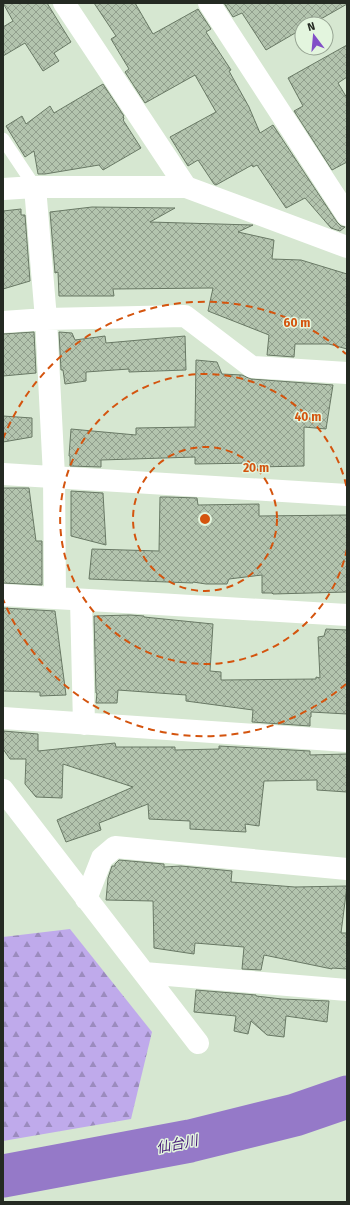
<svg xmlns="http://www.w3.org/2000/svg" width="350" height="1205" font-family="'Fira Sans','Noto Sans JP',sans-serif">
<defs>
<pattern id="forest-firs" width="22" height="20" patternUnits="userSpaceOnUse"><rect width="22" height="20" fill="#bfaaeb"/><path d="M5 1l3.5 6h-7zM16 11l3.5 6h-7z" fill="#9b8bbe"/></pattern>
<pattern id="building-cross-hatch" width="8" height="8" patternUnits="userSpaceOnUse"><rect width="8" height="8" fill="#b3c4ae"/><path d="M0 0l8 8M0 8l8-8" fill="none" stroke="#919f8d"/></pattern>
</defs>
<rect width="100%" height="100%" fill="#d6e7d1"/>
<path fill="url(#forest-firs)" d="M70 929 152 1032 131 1119 3 1141V937Z"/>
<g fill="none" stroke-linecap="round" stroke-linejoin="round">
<path stroke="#9579c8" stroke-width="43" d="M3 1176 190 1141 295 1115 347 1097"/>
</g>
<path fill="url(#building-cross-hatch)" stroke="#697965" d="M3 3H47L71 42 54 53 59 61 43 71 25 43 3 56V27L13 21Z
M94 3H135L153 34 198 9 211 29 206 32 231 70 229 71 249 107 260 133 273 125 337 222 341 226 345 227 340 231 331 228 305 198 286 208 257 165 253 167 252 165 216 185 214 184 198 160 188 166 170 137 216 112 195 75 145 103 125 72 129 69 111 39 116 36Z
M224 3H347V4L312 24H302V29L266 50 242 13 233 17Z
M347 45V77L338 83 347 98V162L332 170 294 111 303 106 288 78Z
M103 84 124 116H123L124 119 123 120 141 148 103 170 99 165 45 174H38L34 151 25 157 6 126 22 116 26 124 50 106 54 113Z
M92 207 175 208 150 222 252 225H253L238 232 274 240 272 259 301 260 347 274V349L329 344H295L294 357 267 355 269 335 208 311 213 288 113 289 114 296H59L58 272 55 273 50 212Z
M21 209V215H25L30 281 3 289V211Z
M34 332 36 373 3 376V334Z
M59 332 72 333 75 340 105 336 106 343 185 336 186 370 129 372V369L86 372V381L65 384 63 370H61Z
M196 360 217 362 222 374 242 375 251 379 333 385 326 429 304 427V466L255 467V463L195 464V457L101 460V467L70 466V456H69L71 429 136 435V428L195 427Z
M3 416 32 418V437L3 442Z
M3 488H29L36 541H42V585L3 583Z
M71 491 103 493 106 545 71 536Z
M160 497H168L197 498 198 505 259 504V516L347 515V592L273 594 272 593H262V575L229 579 227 584H206L193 582V583L89 579 92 549 159 551Z
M3 608 55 611 66 695 40 696V692L3 691Z
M130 615 144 616V617L213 624 210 671 221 672V680L316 679V677L320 678 318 637 324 636 326 629 347 630V714L311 712V717H310V726L252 722 253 710 186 701V695L118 690 117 703H96L97 693H96L94 616Z
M3 731 38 734V751L115 743 116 747H175V750L219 749V746L310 751V755L347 754V792L317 790V780L264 781 259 826 245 824 246 832 190 829V821L149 819 148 804 99 823 101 830 66 842 57 820 133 787 63 764 62 798 36 797 25 784 26 759H10L3 749Z
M119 860 164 864V867L181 866 232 871 231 882 295 887 347 886 341 933H347V969L332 968V969L264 955 261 970 242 969 244 947 195 943 194 954 154 948 153 901 106 900 108 878 112 866H115V864Z
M196 990 256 995V996L282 999 329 1001 327 1022 286 1016 284 1037 267 1035 251 1021 248 1034 234 1031 236 1016 194 1012Z"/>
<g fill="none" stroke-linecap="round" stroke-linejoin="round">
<path stroke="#fff" stroke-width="13" d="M3 139 35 187"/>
<path stroke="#fff" stroke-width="22" d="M64 3 186 187
M209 3 347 215
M35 187 46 319 54 476 55 598
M3 189 35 187H186L347 247
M3 322 46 319 185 316 252 367 347 373
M3 474 347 495
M3 595 347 615
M81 600 84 724
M3 718 347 741
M3 790 198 1043
M86 899 102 858 115 847 347 869
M144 973 347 990"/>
</g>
<g fill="none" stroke="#d4540e" stroke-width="2" stroke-dasharray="7 5">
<circle cx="205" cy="519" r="72"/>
<path d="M347 549A145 145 0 1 1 347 489"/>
<path d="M346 684A217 217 0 0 1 3 599M3 439A217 217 0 0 1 346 354"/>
</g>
<g text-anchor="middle" stroke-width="3" stroke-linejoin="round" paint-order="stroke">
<g font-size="14" font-style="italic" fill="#461a79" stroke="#e3f5de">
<text transform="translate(177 1144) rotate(-11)" y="5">仙台川</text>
</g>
</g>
<circle cx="205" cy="519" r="6" fill="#d4540e" stroke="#e3f5de" stroke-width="2"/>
<g font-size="12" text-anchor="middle" font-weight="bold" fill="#d4540e" stroke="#e3f5de" stroke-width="3" stroke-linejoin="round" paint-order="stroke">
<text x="297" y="327">60 m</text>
<text x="308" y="421">40 m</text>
<text x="256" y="472">20 m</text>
</g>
<rect width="350" height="1205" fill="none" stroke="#242a22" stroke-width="8"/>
<g transform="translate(314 36) rotate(344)"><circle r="19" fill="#e3f5de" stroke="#97a493"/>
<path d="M0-3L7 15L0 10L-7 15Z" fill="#814fc7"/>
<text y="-6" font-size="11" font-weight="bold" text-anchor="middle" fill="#242a22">N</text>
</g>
</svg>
